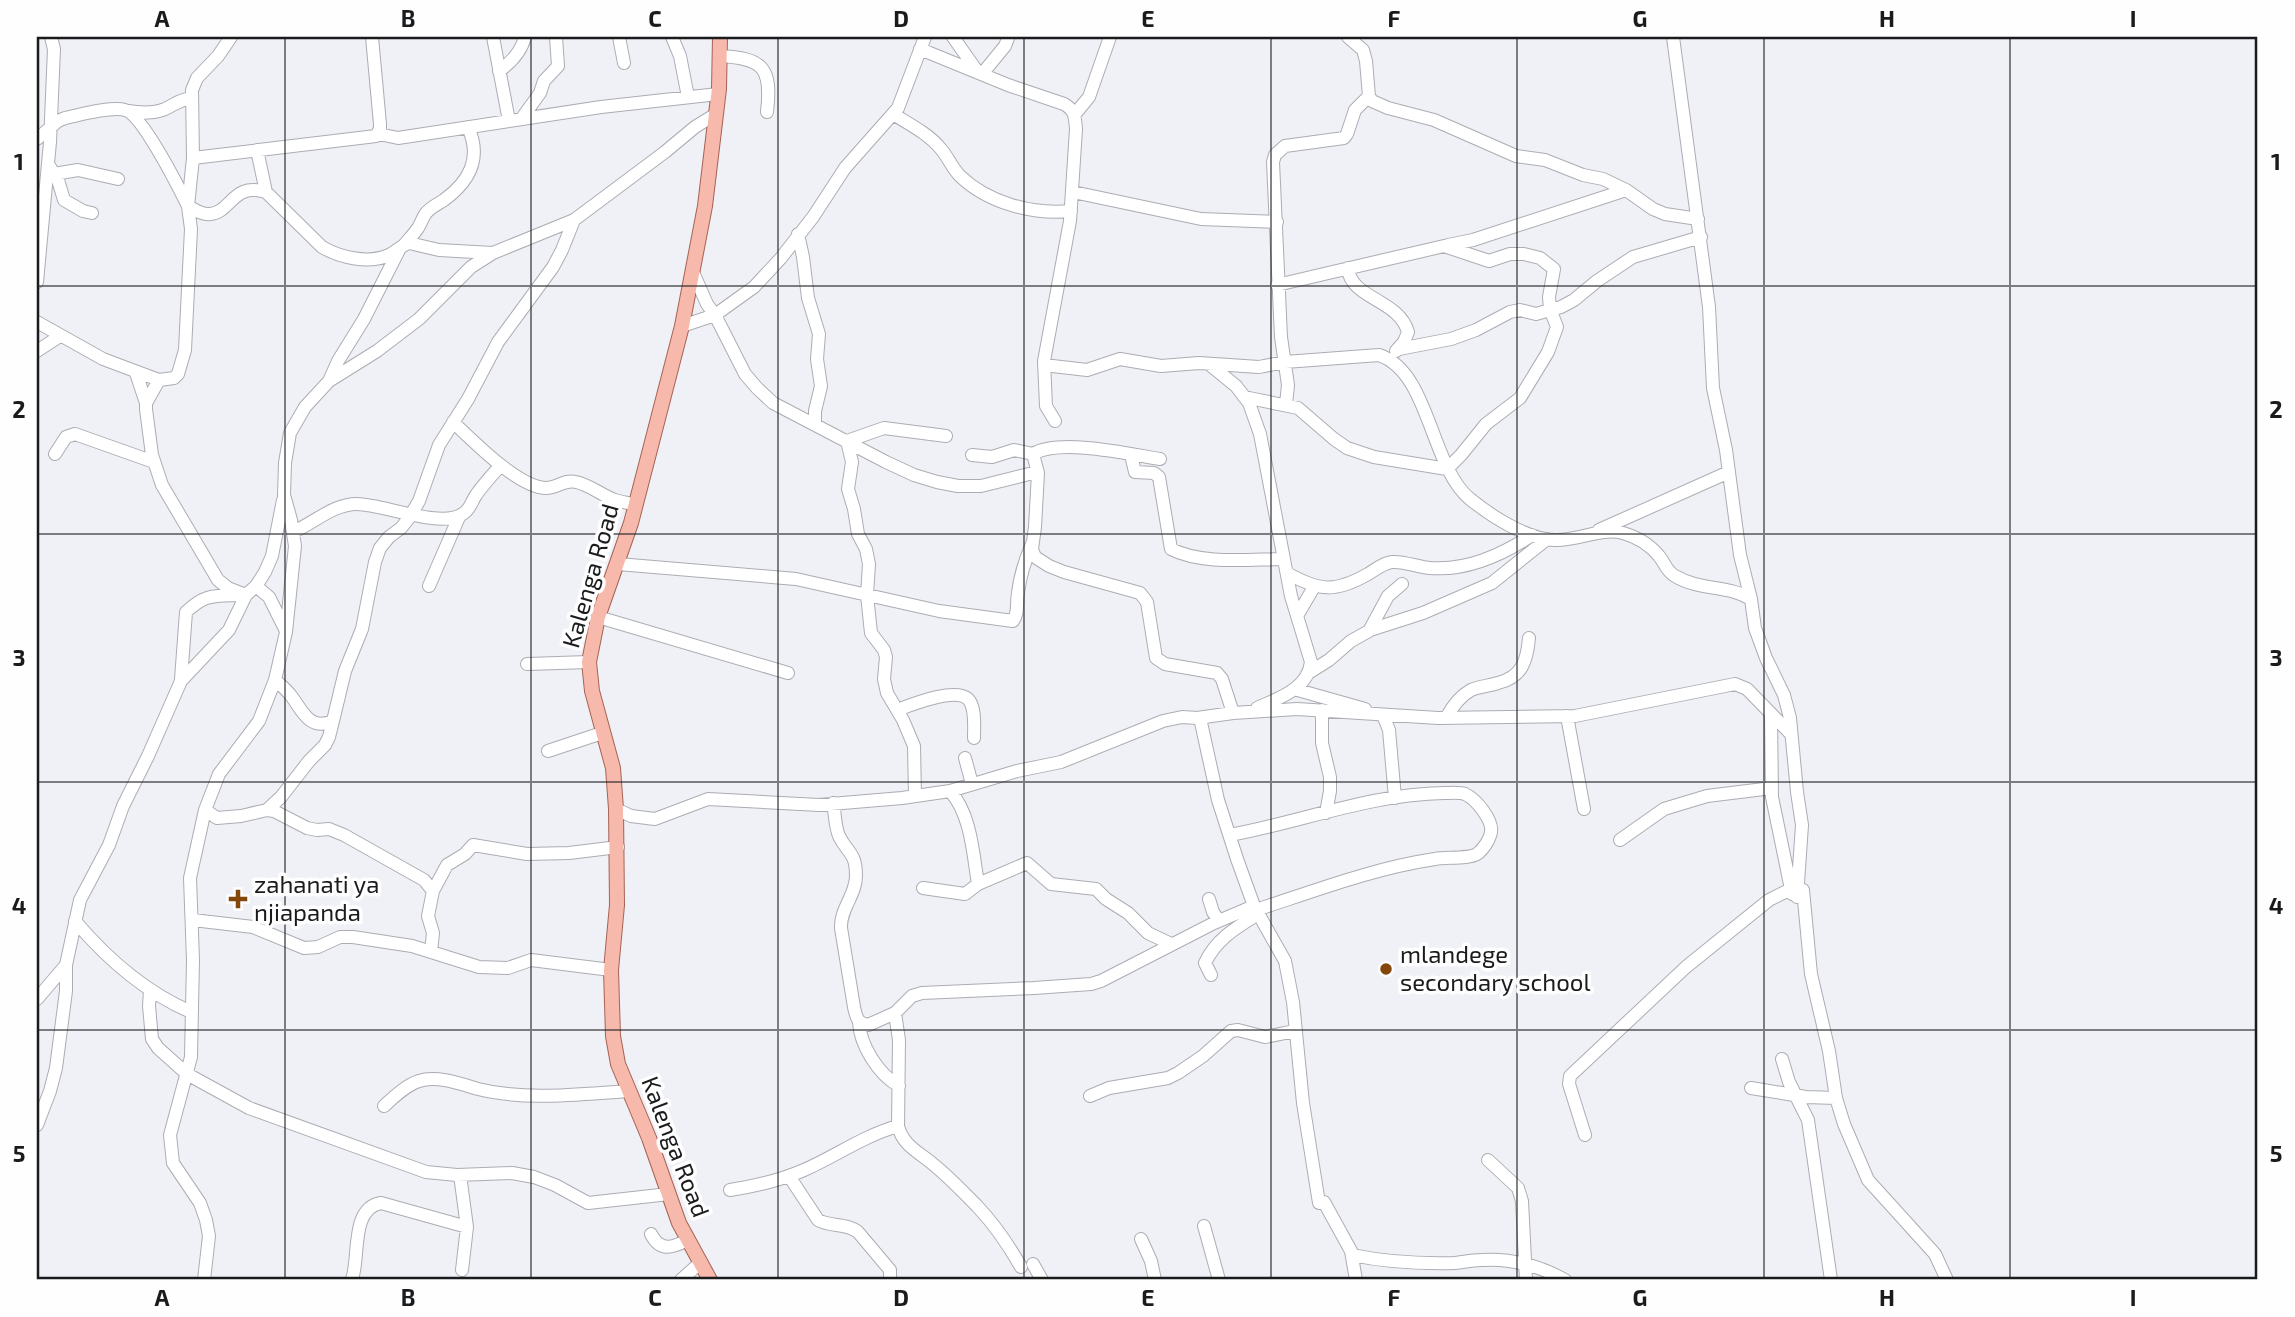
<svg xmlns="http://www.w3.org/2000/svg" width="2295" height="1317" font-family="'Exo 2',sans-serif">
<rect width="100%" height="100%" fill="#eff1f7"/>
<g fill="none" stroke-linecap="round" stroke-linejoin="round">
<g stroke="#abadb3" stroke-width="14">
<path id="minor" d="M231 37 218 56 197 78 192 90 193 158 188 206 191 229 185 350 178 374 174 378 159 380 146 403V409L152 455 162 485 218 580 228 588 246 595
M493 37 509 121
M619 37 624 63
M672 37 680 56 688 97
M953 37 977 71
M1348 37 1363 50 1366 61 1369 96 1372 101 1388 108 1434 120 1516 156 1545 160 1583 175 1603 179 1626 190 1653 209 1665 214 1698 219
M1673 37 1709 307 1713 388 1726 450 1740 555 1751 599 1755 628 1766 658 1784 695 1790 718 1797 792 1802 825 1797 897
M920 49 1008 85 1064 104C1075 110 1075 117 1076 129L1070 221 1044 361 1046 406 1055 421
M719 56C764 58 772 68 767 112
M499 71C512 62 521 52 525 37
M982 74 1005 46 1008 38
M128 111C141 113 153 114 165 109 176 104 178 100 192 98
M893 114C909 124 929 134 941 149 948 157 952 168 960 176 988 203 1033 215 1071 211
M1075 114 1089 97 1110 37
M522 118 540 93 544 81 558 66 556 37
M379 134 398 138 601 107 718 94
M37 139 58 121 65 118C80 115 111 106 125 110 142 114 179 188 188 206 195 210 202 215 210 214 232 212 232 182 266 192L322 247C341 258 369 264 389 255 397 251 402 245 409 243L439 250 493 253
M257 150 266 192
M193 158 376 136 380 129V124L372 37
M48 164 58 180 64 200 83 211 92 213
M54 174 78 170 118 179
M1073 192 1201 219 1277 222
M798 234 803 257 808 298 819 334 817 359 821 386 815 411V425
M404 245C409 239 414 234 418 228 421 223 423 217 426 213 431 207 438 204 444 200 470 181 482 158 468 127
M1448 245 1473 240 1626 190
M1348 268C1350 299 1399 299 1408 332L1404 342 1396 351
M692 270 707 304 715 315 745 374 757 388 773 403 886 462 914 475 937 482 958 486H981L1037 472
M37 282 50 142 54 49 51 37
M37 322 103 359 159 380
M682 326 715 315 754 287 781 258 813 217 845 168 898 108 925 37
M1399 349 1451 339 1476 330 1510 312 1520 310 1536 314 1561 307 1574 300 1597 281 1633 257 1701 237
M37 351 60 336
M1209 364 1236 386 1249 403 1260 434 1291 596 1311 662C1308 689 1279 698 1257 708
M1044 365 1087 370 1120 359 1161 366 1199 363 1259 367 1285 362 1379 355C1430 372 1430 466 1470 499 1491 516 1528 540 1555 540 1578 541 1601 527 1623 533 1637 537 1650 545 1659 556 1665 563 1666 571 1675 576 1700 591 1729 585 1751 599
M136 373 146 403
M329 381 338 361 364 319 399 250
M1244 397 1298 408 1334 439 1347 448 1374 457 1447 469 1461 455 1486 424 1520 398 1548 352 1557 327 1550 309 1549 297 1554 269 1540 258 1524 254H1510L1489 261 1444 246 1277 285
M1286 404 1288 385 1281 337 1273 162 1275 155 1285 146 1344 138 1347 134 1355 110 1369 96
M453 422C473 441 517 486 545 488 556 489 564 479 576 482 590 485 601 495 615 500 621 502 629 503 636 505
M55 454 66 437 75 434 154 462
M1033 454C1060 438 1129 454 1160 459
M972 455 992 457 1014 450 1033 454 1038 473 1035 527 1032 549 1035 557 1049 566 1064 572 1140 593 1147 602 1156 658 1165 664 1217 673 1222 679 1233 713
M1131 455 1135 472 1154 473 1159 477 1171 549C1202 565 1250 559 1284 559
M1599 530 1729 472
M293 532C314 523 333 504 357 504 383 504 443 530 464 513 470 509 472 501 476 495 483 485 492 475 500 466
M618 564 796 579 939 611 1013 621C1019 613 1016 603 1018 593 1020 576 1025 560 1032 544
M1287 573C1319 591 1335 593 1368 574 1375 570 1383 563 1392 562 1404 561 1418 567 1430 568 1466 571 1502 555 1532 535
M256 586 269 597 285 629
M429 586 459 517
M1297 616 1314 587
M598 617 788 673
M1370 630 1423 613 1492 583 1547 539
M527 664 589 662
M1310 672 1329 660 1351 641 1369 631 1388 596 1402 584
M181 679 186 612C205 594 213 596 239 595
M275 680C281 685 287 690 292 697 303 712 310 731 333 721L345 671 362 629 375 562 380 548 389 537 401 528 409 518 419 501 439 445 468 399 498 342 553 267 562 250 574 220
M1294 689 1365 709
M897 710C911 705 955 687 968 699 976 707 974 727 974 738
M1322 710V743L1330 777V791L1326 813
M1383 715 1389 730 1395 798
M1771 715 1772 797 1792 894
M1567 716 1584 809
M1200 718 1218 800 1237 859 1254 906 1285 961 1293 1002 1303 1103 1319 1203
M1446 718C1452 707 1460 696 1471 690 1480 686 1489 686 1498 683 1522 677 1527 661 1529 638
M548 751 602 733
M965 758 972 784
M950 791C971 814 973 853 978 884
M915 796 914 746 903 720 887 693 884 679 886 657 884 650 871 633 867 595 869 564 866 549 858 534 854 509 848 489 852 462 847 441 884 428 946 436
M833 803C835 813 835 827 839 836 848 854 856 852 856 876 856 895 840 909 841 928L854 1007C856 1016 857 1024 868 1025L895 1013 912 996 922 993 1034 988 1091 984 1101 981 1214 923 1254 906
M616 809 631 816 655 819 708 799 819 805 902 798 950 791 1017 771 1061 762 1163 721 1182 717 1197 718 1233 713 1297 709 1438 718 1575 716 1735 684 1747 689 1790 733
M205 810 217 818 241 816 267 810 274 811 307 828 317 830 329 829 344 835 424 880 433 891 428 916 433 933 431 952
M267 810 281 797 309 761 325 745 329 737 333 721
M1230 835C1301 822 1371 794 1444 793 1450 793 1459 792 1465 794 1476 799 1493 820 1491 832 1490 839 1483 850 1477 854 1469 859 1445 857 1435 859 1374 868 1314 891 1256 910
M1620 840 1664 809 1707 796 1772 788
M923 888 965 894 978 884 1027 863 1051 884 1096 889 1106 899 1128 913 1148 933 1171 944
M1803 890 1811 974 1829 1051 1836 1098 1844 1124 1868 1180 1935 1254 1947 1280
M433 891 447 865 465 854 473 845 527 854 569 853 618 847
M1209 899 1213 912 1219 921
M193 920 253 927 304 948 318 947 340 937H353L412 946 479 967 508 968 531 960 611 970
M75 921C108 960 145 992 191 1012
M1211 975 1205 963C1216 939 1237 927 1258 914
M150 990 149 1006 152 1039 158 1048 187 1074 249 1108 426 1172 457 1175 512 1173 534 1177 555 1185 588 1203 669 1194
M37 999 66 965
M895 1013 899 1040 898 1126C903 1146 919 1152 934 1165 949 1177 963 1192 977 1206 995 1225 1008 1244 1021 1267
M859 1022C860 1045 878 1074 899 1086
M1782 1059 1789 1082 1808 1120 1831 1280
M1751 1088 1806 1097 1836 1098
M1090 1096 1109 1088 1168 1078 1178 1073 1203 1056 1231 1031 1238 1030 1265 1037 1295 1031
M384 1106C394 1097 406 1085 419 1081 437 1075 461 1084 478 1089 526 1101 580 1094 629 1091
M37 1125 50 1091 56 1068 66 991V965L80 900 109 845 123 806 148 756 181 681 229 630 246 595 256 586 265 572 272 556 283 500
M1585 1135 1569 1084 1570 1076 1686 967 1769 900 1791 889
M1488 1160 1518 1188 1522 1201 1526 1280
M460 1175 467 1227 462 1270
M789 1176 818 1220C830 1227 847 1223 858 1232L890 1270V1280
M730 1190C756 1186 779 1181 804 1170 836 1156 863 1136 898 1126
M1324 1202 1351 1251 1356 1280
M1204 1226 1219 1280
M651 1234C660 1252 672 1248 688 1240
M1141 1239 1151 1261 1155 1280
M1352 1255C1386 1262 1420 1264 1455 1263 1464 1262 1472 1260 1481 1260 1511 1258 1540 1266 1565 1280
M1033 1264 1042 1280
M352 1279C360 1258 350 1208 381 1203L467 1227
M204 1280 209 1236 206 1220 200 1203 173 1163 170 1135 191 1057 193 960 190 878 205 810 219 774 259 721 275 680 286 632 295 546 291 520 284 495 285 463 290 433 305 407 329 381 377 351 419 319 471 267 493 253 574 220 665 152 695 127 716 114
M681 1280 701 1262"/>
</g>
<g stroke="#a66355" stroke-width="16">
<path id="major" d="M710 1280 679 1223 649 1138 618 1064 613 1036 611 970 617 905 616 809 613 768 592 691 589 662 598 617 631 523 682 326 705 206 719 89 720 37"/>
</g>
<use href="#minor" stroke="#fff" stroke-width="12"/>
<use href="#major" stroke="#f7b9ab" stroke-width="14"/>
</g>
<path fill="none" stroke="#1a1b1d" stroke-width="2" stroke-opacity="0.55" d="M285 37V1280M531 37V1280M778 37V1280M1024 37V1280M1271 37V1280M1517 37V1280M1764 37V1280M2010 37V1280M37 286H2258M37 534H2258M37 782H2258M37 1030H2258"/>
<g fill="#844609" stroke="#fefefe" stroke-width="2.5">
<path d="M234.5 888.5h7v7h7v7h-7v7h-7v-7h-7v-7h7z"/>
<circle cx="1386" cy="969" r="7"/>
</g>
<g text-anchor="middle" stroke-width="7" stroke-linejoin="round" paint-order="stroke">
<g font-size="24" fill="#1a1b1d" stroke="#fefefe">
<text transform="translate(591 576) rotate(-74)" y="8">Kalenga Road</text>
<text transform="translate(675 1147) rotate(69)" y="8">Kalenga Road</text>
</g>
<g font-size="24" fill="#1a1b1d" stroke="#fefefe" text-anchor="start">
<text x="254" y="893">zahanati ya<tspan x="254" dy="28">njiapanda</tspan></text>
<text x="1400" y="963">mlandege<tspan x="1400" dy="28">secondary school</tspan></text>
</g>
</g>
<rect width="2295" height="1317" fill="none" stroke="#fefefe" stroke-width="77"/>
<rect x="38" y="38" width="2218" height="1240" fill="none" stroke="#1a1b1d" stroke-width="2.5"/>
<g font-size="23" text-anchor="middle" font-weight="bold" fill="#1a1b1d">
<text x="162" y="27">A</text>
<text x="408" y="27">B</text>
<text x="655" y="27">C</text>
<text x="901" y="27">D</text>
<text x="1148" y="27">E</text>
<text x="1394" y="27">F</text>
<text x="1640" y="27">G</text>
<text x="1887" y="27">H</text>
<text x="2133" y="27">I</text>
<text x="19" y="170">1</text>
<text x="2276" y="170">1</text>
<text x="19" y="418">2</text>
<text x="2276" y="418">2</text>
<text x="19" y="666">3</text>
<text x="2276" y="666">3</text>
<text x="19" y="914">4</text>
<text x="2276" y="914">4</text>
<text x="19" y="1162">5</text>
<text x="2276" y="1162">5</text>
<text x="162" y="1306">A</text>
<text x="408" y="1306">B</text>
<text x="655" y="1306">C</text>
<text x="901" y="1306">D</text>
<text x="1148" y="1306">E</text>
<text x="1394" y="1306">F</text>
<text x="1640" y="1306">G</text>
<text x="1887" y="1306">H</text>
<text x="2133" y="1306">I</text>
</g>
</svg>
